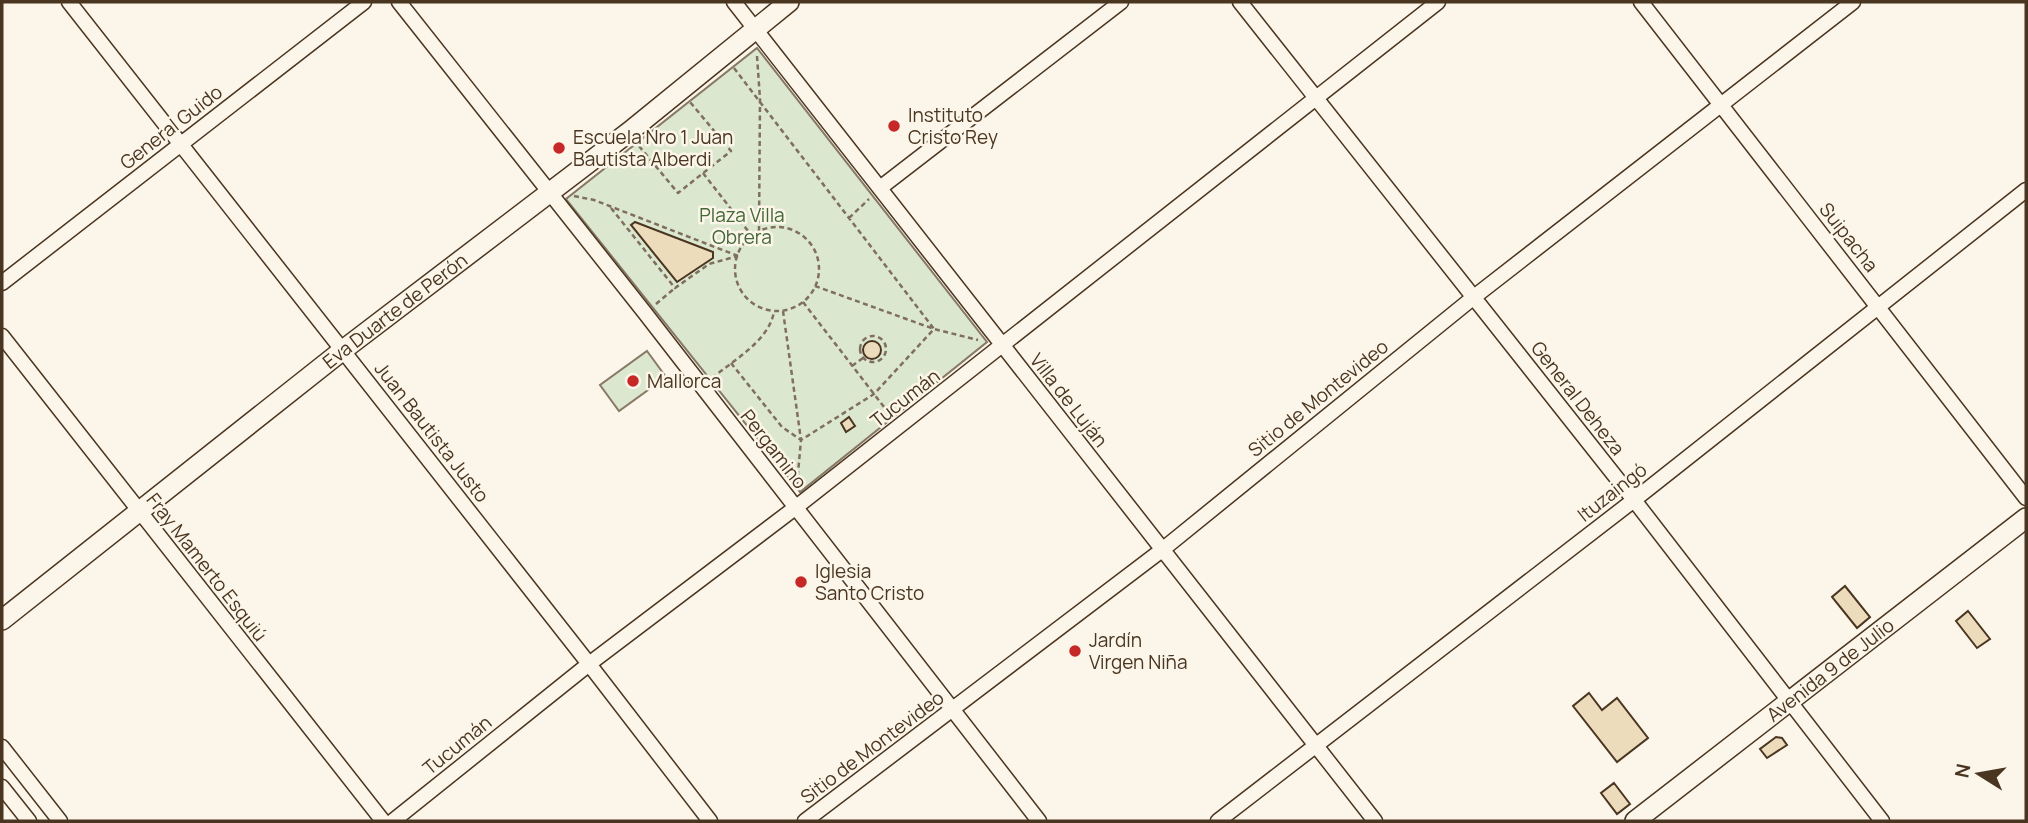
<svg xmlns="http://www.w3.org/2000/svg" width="2028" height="823" font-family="Manrope,sans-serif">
<rect width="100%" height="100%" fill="#fbf6e9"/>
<path fill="#dce7d0" stroke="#887966" stroke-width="2" d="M757 48 987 342 800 492 566 199Z
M647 351 666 377 619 411 600 385Z"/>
<path fill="#ecdcbc" stroke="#4a3520" stroke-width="2" d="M635 222 713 252V258L677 282 631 225Z
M863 350a9 9 0 1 1 18 0a9 9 0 1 1-18 0Z
M849 417 855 426 846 432 841 423Z
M1845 586 1870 617 1857 628 1832 597Z
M1968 611 1990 639 1977 648 1956 621Z
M1589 693 1602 710 1617 698 1648 738 1617 762 1573 706Z
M1776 737 1782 738 1787 745 1767 758 1760 749Z
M1614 783 1630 804 1617 814 1601 793Z"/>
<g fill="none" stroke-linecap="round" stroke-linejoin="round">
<g stroke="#4a3520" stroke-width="17">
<path id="street" d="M69 2 589 664 710 821
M399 2 645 313 1039 821
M734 2 1375 821
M1240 2 1634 500 1882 821
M1641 2 2026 498
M880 188 1121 2
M2 283 364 2
M2 336 383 821
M2 747 60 821
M2 787 29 821
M393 821 589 664 795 508 1438 2
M805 821 1162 550 1474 297 1853 2
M1218 821 1634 500 2026 190"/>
</g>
<g stroke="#4a3520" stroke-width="22">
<g id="secondary">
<path id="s1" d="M2 620 343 350 629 132 789 2"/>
<path id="s2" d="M1635 821 2026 518"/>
</g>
</g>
<path stroke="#7f6f5c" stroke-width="2.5" stroke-dasharray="5 3.5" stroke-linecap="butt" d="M757 56 760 99 759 231
M639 146 678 193 731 151 690 102
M703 173 752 236
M574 196 594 200 738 256
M611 208 675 288 709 264 738 256
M849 218 869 199
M735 269a42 42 0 1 1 84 0a42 42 0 1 1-84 0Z
M815 286 934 329 978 340
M803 302 891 416
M656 304 675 288
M783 311 801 440 797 484
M860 349a13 13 0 1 1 26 0a13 13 0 1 1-26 0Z
M731 363 782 427 801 440 874 394 934 329 734 68
M852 366 863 358
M712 378C734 360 770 340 774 311"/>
<use href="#street" stroke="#fbf6e9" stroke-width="14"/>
<use href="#secondary" stroke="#fbf6e9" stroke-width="19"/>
</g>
<g fill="#c62828" stroke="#fbf6e9" stroke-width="2.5">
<circle cx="894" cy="126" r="7"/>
<circle cx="559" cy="148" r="7"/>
<circle cx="633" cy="381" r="7"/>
<circle cx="801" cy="582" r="7"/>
<circle cx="1075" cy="651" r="7"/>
</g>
<g text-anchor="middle" stroke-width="5" stroke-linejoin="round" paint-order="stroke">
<g font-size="19" fill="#4a3520" stroke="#fbf6e9" text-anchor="start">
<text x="908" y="122">Instituto<tspan x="908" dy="22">Cristo Rey</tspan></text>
<text x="573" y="144">Escuela Nro 1 Juan<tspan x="573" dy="22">Bautista Alberdi</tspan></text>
<text x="647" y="388">Mallorca</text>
<text x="815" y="578">Iglesia<tspan x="815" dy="22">Santo Cristo</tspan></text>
<text x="1089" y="647">Jardín<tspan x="1089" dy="22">Virgen Niña</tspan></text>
</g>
<g font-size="19" fill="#4a3520" stroke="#fbf6e9">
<text transform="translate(171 127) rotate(-38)" y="7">General Guido</text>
<text transform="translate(1849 237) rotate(52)" y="7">Suipacha</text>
<text dy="7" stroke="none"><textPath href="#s1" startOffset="500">Eva Duarte de Perón</textPath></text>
<text transform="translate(905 398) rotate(-38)" y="7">Tucumán</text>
<text transform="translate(1318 398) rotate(-39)" y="7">Sitio de Montevideo</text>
<text transform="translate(1578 398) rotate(52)" y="7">General Deheza</text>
<text transform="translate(1069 400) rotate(52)" y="7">Villa de Luján</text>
<text transform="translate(432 432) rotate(52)" y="7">Juan Bautista Justo</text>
<text transform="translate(774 449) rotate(52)" y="7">Pergamino</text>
<text transform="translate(1612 492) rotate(-38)" y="7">Ituzaingó</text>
<text transform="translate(207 567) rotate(52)" y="7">Fray Mamerto Esquiú</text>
<text dy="7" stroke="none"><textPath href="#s2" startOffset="247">Avenida 9 de Julio</textPath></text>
<text transform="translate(457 745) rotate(-39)" y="7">Tucumán</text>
<text transform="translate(872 747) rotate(-37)" y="7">Sitio de Montevideo</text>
</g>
<g font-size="19" fill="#436837" stroke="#fbf6e9">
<text x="742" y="222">Plaza Villa<tspan x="742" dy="22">Obrera</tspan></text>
</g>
</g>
<rect width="2028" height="823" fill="none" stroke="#4a3520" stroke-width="7"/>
<g transform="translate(1979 774) rotate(281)" stroke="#fbf6e9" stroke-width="5" paint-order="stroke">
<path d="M0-5L12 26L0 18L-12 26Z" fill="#4a3520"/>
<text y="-10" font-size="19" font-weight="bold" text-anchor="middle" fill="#4a3520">N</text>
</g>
</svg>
